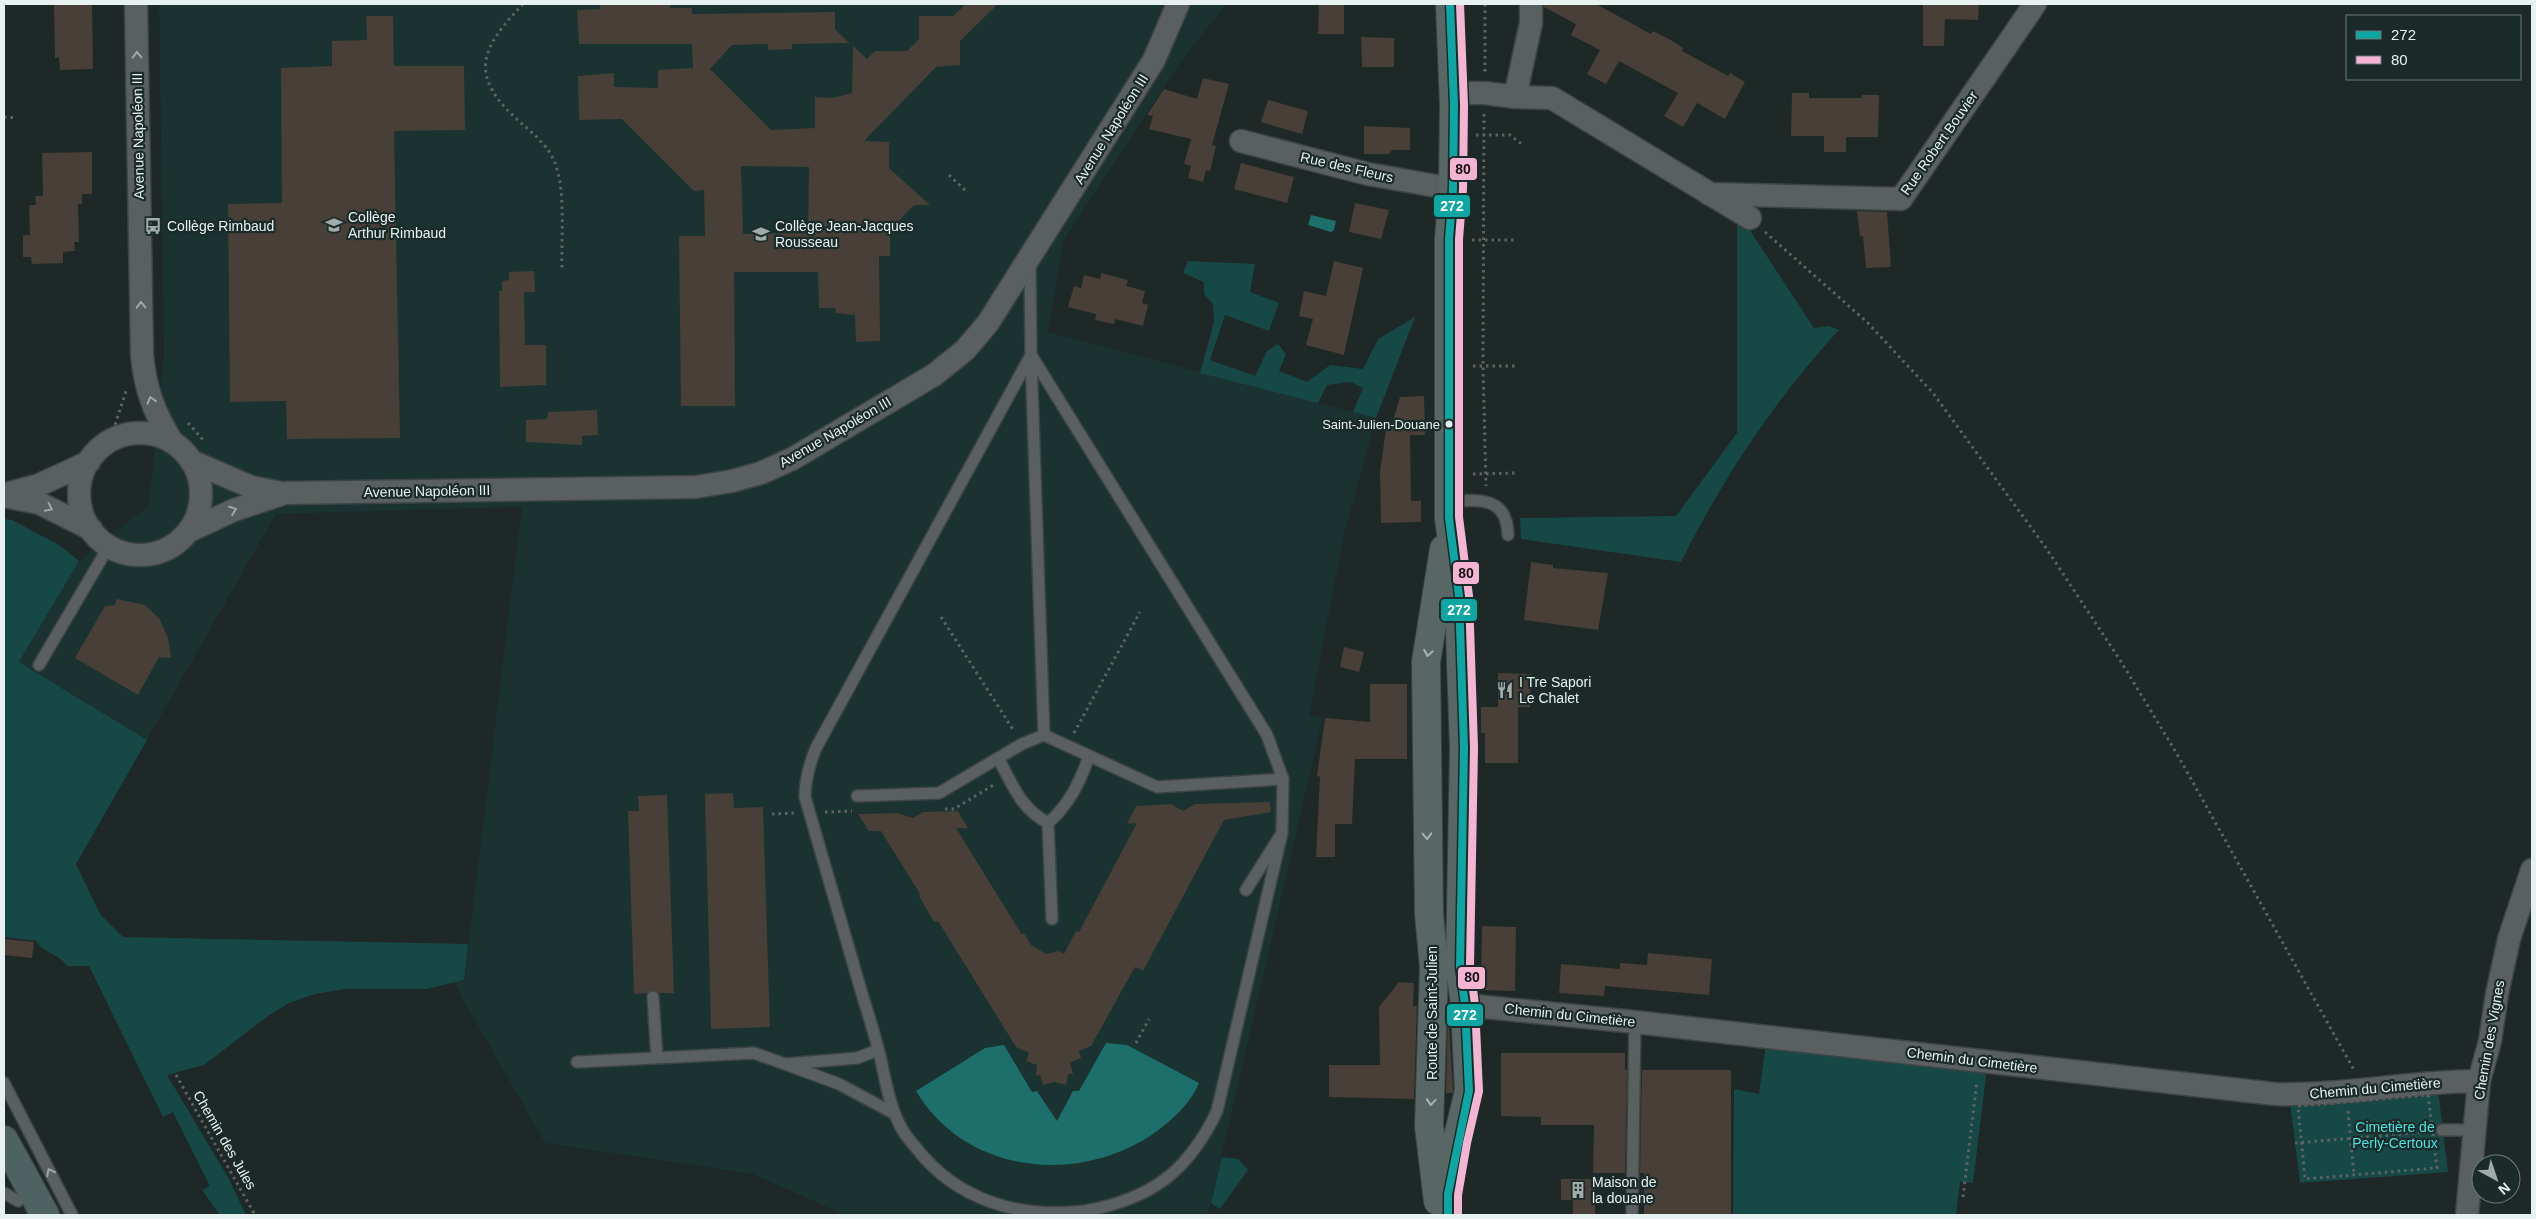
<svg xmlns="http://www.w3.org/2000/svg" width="2536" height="1219" font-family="Helvetica,sans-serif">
<rect width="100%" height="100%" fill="#1e2826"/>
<path fill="#1a3230" d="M159 4H1226L1179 64 1063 242 1048 332 1376 418 1344 535 1309 716 1323 717 1208 1215H844L753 1174 545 1143 453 982 464 980 522 507 276 514 147 740 19 662 79 561 149 505 164 355Z"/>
<path fill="#164846" d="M1737 221 1749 229 1814 328 1829 326 1839 330C1775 399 1723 478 1681 562L1521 539 1520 518 1676 516 1737 433Z
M1188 261 1255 264 1250 292 1279 303 1269 331 1225 315 1210 360 1255 376 1267 351 1278 344 1286 354 1279 371 1307 382 1330 365 1363 369 1378 339 1415 317 1376 418 1353 412 1363 388 1351 382 1327 385 1318 403 1200 373 1214 322 1213 304 1204 294V282L1183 273Z
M4 519 12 520 59 545 79 561 19 662 147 740 76 864 100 914 123 937 468 944 464 980 426 989H345L315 994 289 1003 268 1016 204 1065 167 1075 229 1179 246 1215H220L202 1190 210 1186 173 1112 163 1117 89 966H67C58 953 43 953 36 941L4 937Z
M1766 1044 1987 1068 1973 1183 1960 1182 1956 1215H1733L1734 1089 1759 1094Z
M2438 1090 2448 1172 2300 1183 2290 1102Z
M1222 1157 1238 1159 1248 1170 1220 1209 1211 1203Z"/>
<path fill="#1d6f6b" d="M1311 215 1336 221 1334 230 1331 232 1308 225Z
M1106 1043 1127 1045 1199 1083C1190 1105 1169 1123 1150 1136 1074 1185 965 1173 916 1091L985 1048 1004 1045 1032 1092 1037 1091 1057 1121 1073 1091H1079Z"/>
<path fill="#473f38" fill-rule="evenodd" d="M54 4H92L93 69 60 70 59 57 55 58Z
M600 4H670V8H692V14L835 12V29L849 43 792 44V49L768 50V44L732 45 710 69 771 130 815 128V97L833 98 852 93 853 46 867 59 875 51H907L919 39V16H953L966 4H998L960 41V65L936 67 864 141 889 142V168L930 205H914L890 230V256H879L880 341 856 342 855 315 836 313 835 308H819L818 272H734L735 406H681L679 236H705L704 190 694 191 622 119 579 120 578 76 614 73V87L658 88V70L693 68 692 44H579L577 10 600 9ZM741 166 809 167 808 233 743 234Z
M1319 4H1344V34H1318Z
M1544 4H1596L1651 34 1653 31 1669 39 1683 48 1682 51 1728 76 1730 73 1745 82 1725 119 1697 103 1683 127 1664 116 1678 93 1619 61 1606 84 1587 74 1600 50 1571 35 1576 24 1544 7Z
M1923 4H1979L1978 20 1945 19 1944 46H1923Z
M366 16H393L394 66H464L465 130 394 131 400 438 287 439 286 401 230 402 228 204 282 203 281 68 332 66V41L367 40Z
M1361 37 1394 38V67H1362Z
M1203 78 1229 84 1212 145 1216 146 1210 171 1206 170 1203 182 1188 178 1191 166 1184 164 1191 139 1149 129 1153 116 1147 115 1164 89 1197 99Z
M1792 93H1809V98H1862V95H1879L1878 137H1846V152H1824V136H1791Z
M1268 100 1308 111 1302 134 1261 122Z
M1364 126 1410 128V150H1392L1389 154H1364Z
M92 152V194H82V204H78L79 242H74L75 251 63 252V263L32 264 31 257H23V235H30L29 205H36L35 196H43L42 153Z
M1241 163 1294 177 1287 203 1234 189Z
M1355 203 1389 210 1381 239 1349 232Z
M1857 211 1887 212 1891 267 1866 268 1863 236H1860Z
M1334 261 1363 268 1344 355 1306 345 1313 319 1299 316 1304 291 1326 296Z
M534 271 535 292H524L525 345H546V385L500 387 499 291H502V281L509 280V272Z
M1101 273 1128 280 1126 286 1145 291 1142 303 1148 305 1143 326 1115 319 1114 324 1095 320 1096 314 1068 307 1074 286 1081 288 1084 275 1100 279Z
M1424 396 1425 435H1410L1411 501H1421V522L1381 523 1380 472 1387 422 1392 424 1400 397Z
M597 410 598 435 582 436V445L526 442V420L547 419 548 412Z
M1531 562 1553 565V568L1608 573 1598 630 1524 620Z
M116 599 145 605 159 618 168 638 171 658 159 657 138 695 75 658 105 606 115 605Z
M1344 647 1364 652 1359 672 1340 667Z
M1498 673 1531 674 1530 707H1518V763H1485V733H1481V707H1498Z
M1370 684H1407V759H1355L1352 824H1335V857H1316L1320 777 1317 776 1325 718 1370 722Z
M733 793 734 808 763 807 770 1027 711 1029 705 794Z
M667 795 674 993H659L653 990 647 993 634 994 628 811H639L638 796Z
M1270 802 1271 812 1224 820 1143 971 1135 967 1091 1046 1079 1051 1081 1058 1070 1063 1073 1074H1068L1066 1085 1054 1082 1043 1085 1040 1075 1036 1076 1037 1065 1026 1061 1029 1053 1016 1047 938 921 934 922 919 896 920 894 881 831H869L858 814 897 813 913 818 923 812 958 811 968 828H956L1022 935 1024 933 1031 945 1046 954 1059 951 1064 954 1076 931 1079 932 1137 823 1127 824 1136 806 1171 804 1183 811 1195 804Z
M1482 926 1516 927 1515 991 1481 990Z
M4 939 34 942 32 958 4 955Z
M1648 953 1712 959 1709 995 1605 986 1604 996 1559 993 1561 964 1620 969V963L1647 965Z
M1399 982 1414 983 1413 1006H1417L1414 1099 1329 1097V1065H1380L1379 1007Z
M1448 1007 1453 1090V1093H1446Z
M1501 1053H1625V1070H1627L1625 1173H1593L1594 1125H1541V1117L1501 1116Z
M1642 1070H1731V1215H1644V1173H1640Z
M1561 1179H1595V1215H1573V1200H1561Z"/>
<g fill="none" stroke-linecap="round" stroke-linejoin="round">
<g stroke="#3d4544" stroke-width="14">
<path id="service" d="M1030 264 1031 355 1267 735 1283 779 1282 833 1246 890
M1031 355 816 748C809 765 805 779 805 797 824 863 843 928 862 994 868 1014 875 1035 880 1056 885 1077 888 1101 898 1121 902 1132 910 1141 917 1149 958 1201 1021 1219 1085 1211 1151 1199 1188 1172 1217 1111L1282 833
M1031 357 1044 735
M1449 501C1479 500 1507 496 1508 535
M39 665 109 546
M998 758C1013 785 1020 808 1048 823
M857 796 939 793 1022 744 1044 735 1157 787 1283 779
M1052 919 1048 823C1069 805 1080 782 1089 756
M653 997 657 1058
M878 1050 857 1058 785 1064 839 1084 895 1114
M577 1062 754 1053 785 1064
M4 1083 72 1215
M2442 1130H2475
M4 1193 18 1201
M1632 1215 1635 1022"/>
</g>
<g stroke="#3d4544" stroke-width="25">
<path id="minor" d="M136 4 142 354C145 389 154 412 172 442
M1453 93H1485L1515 97 1531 23V4
M1515 97 1552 98 1750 218
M1241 141 1368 174 1453 189
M1709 194 1901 199 2035 4
M79 494a61 61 0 1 1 122 0a61 61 0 1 1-122 0Z
M191 461 251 487 281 493
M6 494 39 485 89 462
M4 496 39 503 91 529
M189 531 234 510 285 493 696 487 732 481 761 473 792 459 934 375 965 350 988 323 1154 60 1178 4
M1465 1005 1635 1022 2275 1094C2344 1096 2411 1081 2479 1081
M2467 1215 2479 1081 2490 1041 2497 994 2509 939 2532 870"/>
</g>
<g stroke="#3d4544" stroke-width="30">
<path id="primary" d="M1438 1201 1429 1126 1434 967 1429 914 1426 662 1444 549
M1448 1215V1194L1457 1141 1469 1091 1465 1005 1460 966 1464 748 1461 661 1459 596 1449 518V239L1453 189 1454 105 1450 4"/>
</g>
<g stroke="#3d4544" stroke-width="30">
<path id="motorway" d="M4 1140 45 1215"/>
</g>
<path stroke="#5e6463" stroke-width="3" stroke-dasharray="2.5 4" stroke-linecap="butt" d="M523 4C479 50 468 76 521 123 534 134 549 147 555 163 566 192 561 237 562 269
M1485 4V73
M1484 114 1483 366 1486 486
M4 117 17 118
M1476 135H1510L1524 146
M949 175 968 193
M1765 232 1867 322 1933 393 2046 548 2120 660 2177 754 2354 1070
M1472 240H1517
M1473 366H1517
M188 423 205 442
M102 447 114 428 126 391
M1473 474 1517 473
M941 617 1014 731
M1074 733 1140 612
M945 809H954L995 784
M825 812 852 811
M772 814 794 813
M1136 1043 1149 1019
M176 1075 255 1215
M2428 1095 2437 1168 2305 1179 2298 1106Z
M2348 1111 2354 1175
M2295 1143 2426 1132
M1963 1197 1977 1081"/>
<use href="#service" stroke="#59605f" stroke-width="11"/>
<use href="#minor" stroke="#59605f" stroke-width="22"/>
<use href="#primary" stroke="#586766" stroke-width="28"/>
<use href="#motorway" stroke="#4e6261" stroke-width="28"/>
<g stroke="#1b2b2a" stroke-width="11">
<path id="bus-1" d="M1448 1215V1194L1469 1091 1465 1005 1460 966 1464 748 1459 596 1449 518V239L1453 189 1454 105 1450 4"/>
</g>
<g stroke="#1b2b2a" stroke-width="11">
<path id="bus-2" d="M1458 1215V1195L1467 1143 1479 1091 1475 1005 1470 965 1474 748 1469 596 1459 517V239L1463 189 1464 105 1460 4"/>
</g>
<use href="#bus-1" stroke="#0da6a2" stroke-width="8"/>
<use href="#bus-2" stroke="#f5b5d2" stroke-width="8"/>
</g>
<defs><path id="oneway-chevron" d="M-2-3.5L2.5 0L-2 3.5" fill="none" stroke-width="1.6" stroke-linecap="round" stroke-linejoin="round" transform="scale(1.25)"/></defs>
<g stroke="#a0a8a8">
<use href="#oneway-chevron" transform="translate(137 55) rotate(-91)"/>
<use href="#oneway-chevron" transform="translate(141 305) rotate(-91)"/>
<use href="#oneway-chevron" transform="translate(151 400) rotate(-107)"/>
<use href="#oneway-chevron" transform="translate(49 508) rotate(26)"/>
<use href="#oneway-chevron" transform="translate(233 510) rotate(-21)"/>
<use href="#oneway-chevron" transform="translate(50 1172) rotate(-117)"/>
</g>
<g stroke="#a7b3b2">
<use href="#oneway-chevron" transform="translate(1428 653) rotate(100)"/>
<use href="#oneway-chevron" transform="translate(1427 836) rotate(89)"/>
<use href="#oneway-chevron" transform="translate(1431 1102) rotate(95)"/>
</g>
<defs>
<g id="school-bare" transform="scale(1.35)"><path d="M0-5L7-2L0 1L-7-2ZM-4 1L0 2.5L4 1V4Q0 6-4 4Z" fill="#a1aba9" stroke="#1b2b2a" stroke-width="2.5" paint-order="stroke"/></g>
<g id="bus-bare" transform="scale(1.35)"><path d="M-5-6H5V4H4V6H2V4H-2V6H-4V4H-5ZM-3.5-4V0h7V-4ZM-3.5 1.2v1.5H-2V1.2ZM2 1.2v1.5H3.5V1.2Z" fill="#a1aba9" stroke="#1b2b2a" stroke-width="2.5" paint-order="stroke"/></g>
<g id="restaurant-bare" transform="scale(1.35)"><path d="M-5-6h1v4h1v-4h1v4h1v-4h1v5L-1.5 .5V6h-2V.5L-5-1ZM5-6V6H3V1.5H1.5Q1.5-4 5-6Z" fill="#a1aba9" stroke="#1b2b2a" stroke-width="2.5" paint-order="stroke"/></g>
<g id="building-bare" transform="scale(1.35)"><path d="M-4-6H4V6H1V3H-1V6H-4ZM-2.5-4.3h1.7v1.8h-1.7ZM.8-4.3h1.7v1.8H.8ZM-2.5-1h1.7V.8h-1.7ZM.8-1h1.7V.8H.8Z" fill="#a1aba9" stroke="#1b2b2a" stroke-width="2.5" paint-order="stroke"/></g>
</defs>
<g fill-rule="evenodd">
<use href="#school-bare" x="334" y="225"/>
<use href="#bus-bare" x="153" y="226"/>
<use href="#school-bare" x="761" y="234"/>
<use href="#restaurant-bare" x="1505" y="690"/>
<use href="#building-bare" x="1578" y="1190"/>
</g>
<circle fill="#e7f1f0" stroke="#1b2b2a" stroke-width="2" cx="1449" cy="424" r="4.5"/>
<g text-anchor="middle" stroke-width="4.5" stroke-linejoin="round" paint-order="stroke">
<g font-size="13" fill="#e7f1f0" stroke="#1b2b2a" text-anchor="end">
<text x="1440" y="429">Saint-Julien-Douane</text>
</g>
<g font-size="14" fill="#e7f1f0" stroke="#1b2b2a">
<text transform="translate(1111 129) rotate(-58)" y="5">Avenue Napoléon III</text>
<text transform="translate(138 136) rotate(-91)" y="5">Avenue Napoléon III</text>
<text transform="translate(1939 143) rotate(-55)" y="5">Rue Robert Bouvier</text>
<text transform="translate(1347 167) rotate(13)" y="5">Rue des Fleurs</text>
<text transform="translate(835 432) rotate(-30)" y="5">Avenue Napoléon III</text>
<text transform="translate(427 491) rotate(-1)" y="5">Avenue Napoléon III</text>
<text transform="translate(1432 1013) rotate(-90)" y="5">Route de Saint-Julien</text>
<text transform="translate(1570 1015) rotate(6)" y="5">Chemin du Cimetière</text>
<text transform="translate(2489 1040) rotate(-80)" y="5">Chemin des Vignes</text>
<text transform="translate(1972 1060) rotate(7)" y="5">Chemin du Cimetière</text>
<text transform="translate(2375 1088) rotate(-5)" y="5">Chemin du Cimetière</text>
<text transform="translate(225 1140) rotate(60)" y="5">Chemin des Jules</text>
</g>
<g font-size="14" fill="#e7f1f0" stroke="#1b2b2a" text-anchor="start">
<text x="348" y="222">Collège<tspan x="348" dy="16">Arthur Rimbaud</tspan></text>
<text x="167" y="231">Collège Rimbaud</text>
<text x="775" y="231">Collège Jean-Jacques<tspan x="775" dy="16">Rousseau</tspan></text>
<text x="1519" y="687">I Tre Sapori<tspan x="1519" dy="16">Le Chalet</tspan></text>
<text x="1592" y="1187">Maison de<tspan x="1592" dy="16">la douane</tspan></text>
</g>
<g font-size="14" fill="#45e6e0" stroke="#1b2b2a">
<text x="2395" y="1132">Cimetière de<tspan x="2395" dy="16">Perly-Certoux</tspan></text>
</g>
</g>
<g stroke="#1b2b2a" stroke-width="2">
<rect x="1449" y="157" width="29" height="24" rx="5" fill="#f5b5d2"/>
<rect x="1433" y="194" width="38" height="24" rx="5" fill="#0da6a2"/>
<rect x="1452" y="561" width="28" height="24" rx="5" fill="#f5b5d2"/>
<rect x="1440" y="598" width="38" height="24" rx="5" fill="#0da6a2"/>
<rect x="1457" y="966" width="29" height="24" rx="5" fill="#f5b5d2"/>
<rect x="1446" y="1003" width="38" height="24" rx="5" fill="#0da6a2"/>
</g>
<g font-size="14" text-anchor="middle" font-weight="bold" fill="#fff">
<text x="1452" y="211">272</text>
<text x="1459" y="615">272</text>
<text x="1465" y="1020">272</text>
</g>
<g font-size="14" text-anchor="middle" font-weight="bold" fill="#111">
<text x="1463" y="174">80</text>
<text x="1466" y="578">80</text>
<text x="1472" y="982">80</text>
</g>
<rect width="2536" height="1219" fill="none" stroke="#e7f1f0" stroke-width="10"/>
<rect x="2346" y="15" width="175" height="65" fill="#1b2b2a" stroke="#6d7a79"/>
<rect x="2356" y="31" width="25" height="8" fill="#0da6a2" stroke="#6d7a79"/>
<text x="2391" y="40" font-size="15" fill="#e7f1f0">272</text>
<rect x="2356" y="56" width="25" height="8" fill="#f5b5d2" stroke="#6d7a79"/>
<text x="2391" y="65" font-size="15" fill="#e7f1f0">80</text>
<g transform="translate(2496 1179) rotate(140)"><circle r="24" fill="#1b2b2a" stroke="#6d7a79"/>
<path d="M0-4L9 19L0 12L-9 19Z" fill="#a1aba9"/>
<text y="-8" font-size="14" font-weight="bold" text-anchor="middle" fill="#e7f1f0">N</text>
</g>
</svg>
